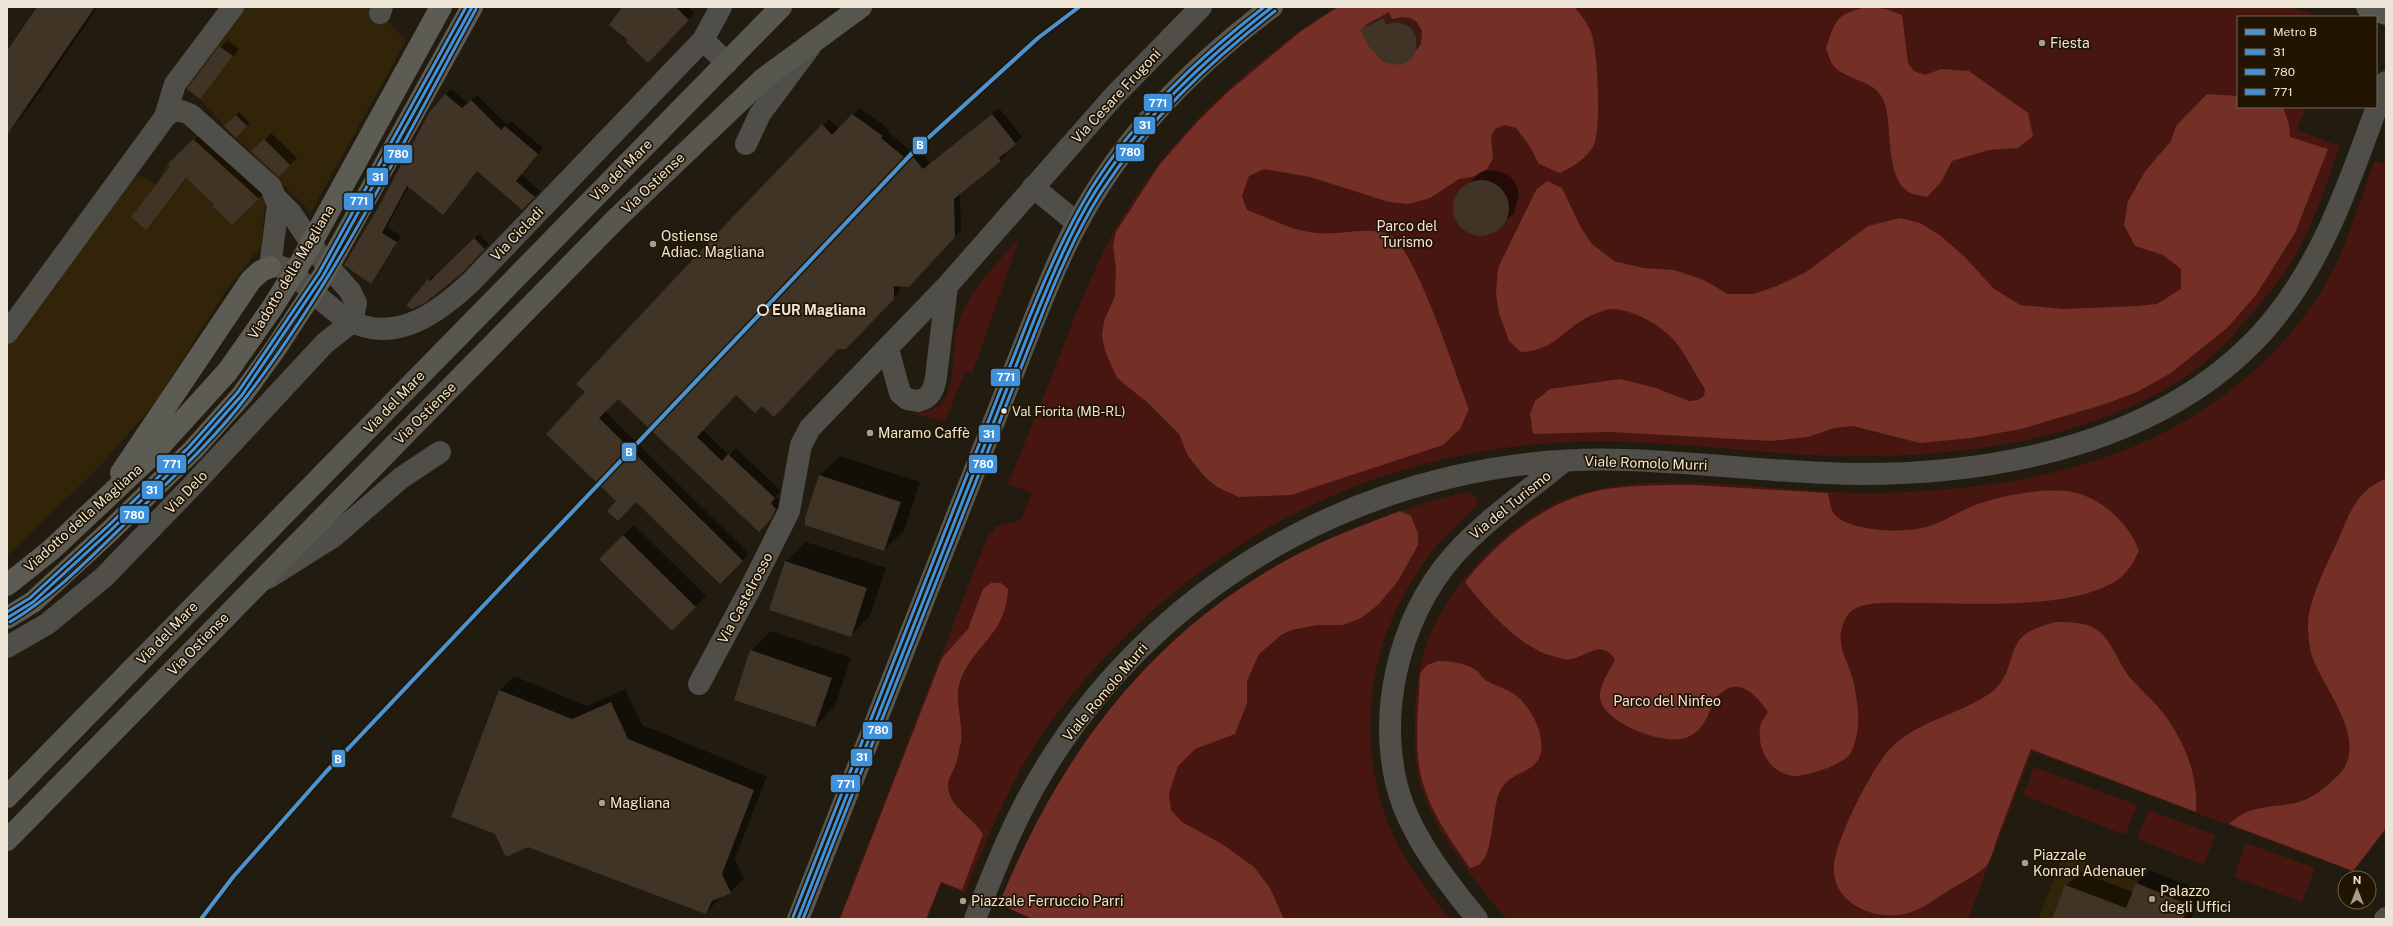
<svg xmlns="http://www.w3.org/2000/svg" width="2393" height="926" font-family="'Public Sans',sans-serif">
<rect width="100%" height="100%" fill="#221c10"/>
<path fill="#322408" d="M243 7H374L406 41 311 212 224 126 200 99 183 87Z
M198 134 266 195 261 246 225 292 155 403 101 465 7 556V345L35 307 59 283 58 280 134 177 140 176 157 184 167 164Z
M2064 854 2195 904 2188 919H2038Z"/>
<path fill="#471610" d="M1336 7H2291L2319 17H2238V107H2306L2297 130 2340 146C2327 181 2316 218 2298 250 2289 268 2276 284 2264 299 2242 326 2219 353 2191 373 2085 446 1936 461 1810 455 1724 450 1638 437 1552 443 1366 456 1202 541 1082 683 1066 703 1048 723 1035 745 1006 791 985 842 965 893L941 883 927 919H839L988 535 993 533 995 527 1021 520 1032 493 1008 484C1026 440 1044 396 1061 352 1077 311 1093 269 1115 230 1168 137 1247 64 1336 7Z
M2375 161 2386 165V830L2353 872 2032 751 1968 919H1506C1472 876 1431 830 1418 775 1414 758 1415 740 1415 723 1415 701 1417 679 1423 657 1432 621 1457 583 1484 557 1501 540 1520 523 1541 511 1627 459 1773 494 1869 493 1961 492 2059 480 2144 442 2225 405 2301 341 2339 258 2353 226 2362 193 2375 161Z
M1020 237 972 374 965 372 945 421 908 413C959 415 950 375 955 339 957 328 961 316 965 307 976 283 1003 257 1020 237Z
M1470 492 1477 499V505C1469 515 1458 524 1449 533 1435 546 1424 562 1414 578 1364 654 1356 757 1395 839 1409 868 1430 894 1450 919H1033L999 904C1071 726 1184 593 1367 524 1401 511 1434 498 1470 492Z
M2034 767 2137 805 2125 835 2023 795Z
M2149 810 2215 835 2204 865 2137 839Z
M2246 843 2315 868 2302 902 2234 877Z"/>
<path fill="#742f26" d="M1338 7H1574C1580 13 1588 24 1591 32 1598 51 1602 131 1593 147 1585 160 1572 167 1560 173L1539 164 1529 145 1516 128 1505 125 1495 129 1491 137 1493 158 1487 169 1472 177 1459 179 1430 198 1409 204 1389 202 1310 177 1264 169 1249 176 1242 196 1247 210C1269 218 1292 231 1316 233 1340 236 1363 226 1388 234 1414 243 1457 379 1469 409L1460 429 1443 445 1291 495 1239 497 1217 487 1204 476 1188 456 1179 434 1148 403 1117 378 1105 351 1102 336 1104 321 1115 296 1116 269 1113 246 1116 232 1160 164 1200 119 1229 91 1301 31Z
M1867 7 1886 9 1902 15 1908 63 1914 71 1925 75 1941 69 1969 71 2028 113 2033 136 2018 148 1989 150 1952 161 1941 182 1927 197C1923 196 1917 195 1913 194 1884 183 1893 128 1885 104 1877 78 1846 82 1833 65 1830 61 1828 54 1826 49 1835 20 1836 14 1867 7Z
M2207 94 2238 96V107H2283L2289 124 2290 137 2328 149 2295 233 2256 295 2227 328 2171 373 2137 392 2105 404 2021 429 1971 438 1920 443 1853 426 1834 428 1808 437 1771 441 1610 432 1533 434 1530 414 1535 401 1550 389 1620 379 1656 388 1689 401 1698 400 1704 396 1705 389C1694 373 1685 352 1672 338 1659 324 1631 309 1612 309 1605 309 1593 315 1586 318 1561 332 1553 351 1521 352L1509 341 1499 313 1496 293 1498 268 1536 190 1547 181 1562 188 1581 228 1592 244 1614 261 1643 268 1674 270 1704 280 1728 294H1753L1777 286 1806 272 1868 226 1900 218 1920 223 1941 236 1965 257 1993 288 2020 305 2063 309 2137 306 2157 304 2181 289V269L2163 255 2135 246 2124 225 2128 201 2146 170 2171 141 2176 126Z
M2386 479V828L2353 871 2229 824C2252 803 2272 809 2299 802 2310 799 2324 789 2332 781 2335 778 2340 774 2343 770 2366 733 2321 687 2311 653 2309 645 2308 634 2308 626 2307 602 2329 560 2339 538 2349 513 2359 488 2386 479Z
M1694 485 1828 493C1830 502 1830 510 1836 516 1852 531 1901 533 1922 528 1942 524 1958 511 1978 504 2003 495 2051 486 2077 493 2105 501 2130 525 2139 551 2134 561 2129 571 2120 578 2076 611 1969 603 1915 603 1897 603 1875 601 1858 607 1851 610 1847 615 1844 622 1833 647 1852 665 1855 689 1859 710 1861 735 1850 754 1848 758 1842 760 1838 763 1830 768 1805 776 1795 776 1771 775 1757 750 1760 728 1760 723 1765 717 1768 712 1760 701 1748 684 1732 687 1707 693 1714 726 1688 737 1666 747 1605 724 1600 699 1598 686 1610 671 1615 659 1601 639 1587 656 1571 659 1566 661 1558 657 1553 656 1521 649 1484 607 1465 582 1501 537 1549 499 1606 489 1635 485 1665 485 1694 485Z
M1400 511 1411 516 1418 533V545L1398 581 1378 605 1361 618 1343 625H1317L1292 630 1281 635 1259 654 1247 681V703L1235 734 1195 749 1178 766 1169 794 1171 810 1182 822 1222 844 1254 867 1270 888 1284 919H1033L999 904C1060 755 1148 635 1292 557 1327 538 1363 525 1400 511Z
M991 583H1001L1008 589C1006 633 978 642 962 676 952 697 964 720 961 743 959 749 958 757 956 764 951 777 944 782 951 798 957 810 975 821 983 834L962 890 941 882 926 919H840L942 658 968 629 983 589Z
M2056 622C2068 622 2081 622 2092 627 2110 635 2117 660 2128 675 2140 690 2156 702 2167 718 2187 748 2198 776 2196 812L2031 749C2020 776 2010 805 1999 833 1995 843 1993 856 1987 865 1981 873 1955 886 1945 893 1931 902 1915 914 1897 915 1866 918 1830 899 1834 863 1838 836 1871 769 1890 749 1917 721 1958 715 1989 694 2013 678 2007 653 2022 637 2030 629 2045 625 2056 622Z
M1438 661C1451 661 1465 663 1476 670 1480 673 1482 678 1487 681 1496 686 1506 689 1514 694 1530 705 1547 736 1540 756 1532 776 1507 770 1498 796 1492 814 1493 851 1481 863 1478 866 1473 867 1470 868 1449 838 1427 807 1420 771 1414 740 1419 705 1420 674L1427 665Z"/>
<path fill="#0007" d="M38 7H98L23 116 10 129 7 128V53Z
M624 7H688L694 13 648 62 630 40Z
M1389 12 1392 19 1402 17 1410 18 1417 22 1422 31 1421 44 1410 58 1387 62 1372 49 1361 30 1367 24Z
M227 40 239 49 200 98 188 89Z
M451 89 468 103 477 95 507 125 511 121 543 148 521 174 540 191 522 209 477 170 443 213 409 186 387 227 401 236 371 283 345 265 445 95Z
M860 108 889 129 887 131 916 155 920 151 930 164 999 108 1022 137 1005 152 1007 154 1000 161 960 193 961 230 916 279 900 286V291L853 341 838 348 762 405 736 394 703 430 729 455 736 448 781 491 776 496 782 502 777 511 759 530 618 398 605 411 749 554 720 583 636 501H618L587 392 823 125 829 119 839 129Z
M239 112 250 123 236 137 225 126Z
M202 132 266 191 232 224 215 204 187 178 146 228 171 167 169 164Z
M271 133 297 158 279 176 253 151Z
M1490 170 1502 172 1511 177 1517 186 1519 196 1514 213 1491 233 1480 235 1466 231 1458 223 1454 214 1456 196 1481 172Z
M479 234 489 244 462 272 407 305 429 280 433 276 435 277Z
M840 456 920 482 904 531 884 550 820 475Z
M634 525 706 596 672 630 600 559Z
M806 542 886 568 870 616 850 636 770 609 786 561Z
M771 631 851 658 835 706 815 726 751 651Z
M514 676 587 706 625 689 642 725 767 776 735 859 744 878 731 892 722 896 706 913 452 816 500 690Z
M2150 870 2202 891 2191 919H2054L2066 886 2080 872 2133 892 2136 884Z"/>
<path fill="#403427" d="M37 7H95L7 135V51Z
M622 7H676L689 20 648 63 626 42 628 40 609 25Z
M1383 18 1386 25 1395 22 1403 24 1411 28 1416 37V51L1411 59 1401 65 1386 63 1380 59 1375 52 1371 50 1360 30Z
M219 46 233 56 200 99 187 89Z
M445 94 462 108 471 100 501 130 505 126 538 154 516 181 535 197 522 210 477 171 443 215 407 186 382 233 397 242 371 284 344 265 378 208 429 113Z
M852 114 883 136 881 138 909 161 913 157 923 169 992 114 1016 144 999 158 1001 161 954 199 955 237 909 287 894 286V299L846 349H838L774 417 762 406 755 413 736 395 697 437 722 461 728 454 775 498 771 503 776 509 771 519 759 532 618 399 599 418 743 561 720 584 636 502 618 521 607 511 616 501 546 434 585 392 576 384 726 224 822 124 832 135Z
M236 115 247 126 236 138 224 126Z
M193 139 259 199 232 225 212 206 214 204 186 178 146 230 131 217 170 167 168 164Z
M264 139 290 165 279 177 251 151Z
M1453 208a28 28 0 1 1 56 0a28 28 0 1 1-56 0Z
M474 238 485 249 462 273 425 303 412 309 406 306 428 279 430 281Z
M819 475 901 502 884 551 805 525V518Z
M623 535 696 607 672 631 599 559Z
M785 561 867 588 851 637 769 610Z
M750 650 832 678 815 727 734 700Z
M499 690 572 719 611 702 628 739 754 790 722 874 731 893 712 901 706 914 528 847 506 857 495 834 451 817Z
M2136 883 2189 905 2183 919H2052L2065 885 2126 908Z"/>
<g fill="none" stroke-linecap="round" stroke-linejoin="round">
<path stroke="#4f4e48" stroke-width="22" d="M380 13 382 7
M703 40 727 63
M165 117 175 84 233 7
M746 144 760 114 810 47
M1033 187 1077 223
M7 333 165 117C173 108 182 110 191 115L271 187 278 205 270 267 279 266 289 270C306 285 333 313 352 322 398 343 439 312 471 282L703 40 721 7
M888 349 900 393 907 399 918 401C931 398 934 389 936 377L947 286
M268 578 333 537 401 478 440 452
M7 647 47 624 104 577 192 486 325 343 352 322 356 303 350 291 321 258 291 213 276 198
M699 684 749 591 789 511 801 445 810 428 947 286 1114 96 1201 7
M975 919C995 868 1015 817 1044 770 1166 569 1391 452 1625 460 1704 462 1783 474 1861 474 2003 474 2163 441 2262 333 2326 262 2353 170 2386 82
M1477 919C1449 884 1419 847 1403 805 1373 724 1397 619 1454 555 1486 519 1527 492 1564 461
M2385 919 2386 918"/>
<path stroke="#57564f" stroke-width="22" d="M2367 7 2386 14
M7 797 781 7
M7 840 616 219 763 79 861 7
M798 919 1034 320C1047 288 1060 254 1077 224 1123 137 1194 65 1272 7"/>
<path stroke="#5d5c54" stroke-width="22" d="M121 473 251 280 261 271 270 267
M7 585 51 550 150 457 228 371 272 308 302 260 441 7
M7 618 33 602 110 531 193 450 242 395 276 348 323 276 472 7"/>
<g stroke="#211501" stroke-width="6">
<path id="bus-1" d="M7 618 33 602 110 531 193 450 242 395 323 276 472 7
M798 919 1034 320C1052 276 1070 232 1095 192 1141 119 1204 60 1272 7"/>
</g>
<g stroke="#211501" stroke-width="6">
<path id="bus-2" d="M10 622C55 595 93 555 131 518 171 479 213 441 247 396 338 277 404 140 476 9
M803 919 1039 322C1056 278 1075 234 1100 194 1147 121 1208 63 1275 11"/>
</g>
<g stroke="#211501" stroke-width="6">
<path id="bus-3" d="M7 612 30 598 107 527 189 447 238 392 319 273 466 7
M793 917 1029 318C1047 274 1066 230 1091 189 1136 117 1197 59 1264 7"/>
</g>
<use href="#bus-1" stroke="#4091dc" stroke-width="3"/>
<use href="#bus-2" stroke="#4091dc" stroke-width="3"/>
<use href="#bus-3" stroke="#4091dc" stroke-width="3"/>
<g stroke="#211501" stroke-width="7">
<path id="metro-1" d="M201 919 233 877 325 773 916 149 1038 38 1079 7"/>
</g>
<use href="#metro-1" stroke="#4b93d3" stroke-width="4"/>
</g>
<g fill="#a59e91" stroke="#211501" stroke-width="1.5">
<circle cx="2042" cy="43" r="4"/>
<circle cx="653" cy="244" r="4"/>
<circle cx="870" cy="433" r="4"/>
<circle cx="602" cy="803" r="4"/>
<circle cx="2025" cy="863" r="4"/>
<circle cx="2152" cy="899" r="4"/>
<circle cx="963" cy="901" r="4"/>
</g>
<circle fill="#211501" stroke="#ece4d6" stroke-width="2" cx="763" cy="310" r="5"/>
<circle fill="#ece4d6" stroke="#211501" stroke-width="1.5" cx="1004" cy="411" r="3.5"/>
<g text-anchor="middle" stroke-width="3.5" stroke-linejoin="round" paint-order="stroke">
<g font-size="13" fill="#ece4d6" stroke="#211501" text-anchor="start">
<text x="1012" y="416">Val Fiorita (MB-RL)</text>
</g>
<g font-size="14" fill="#ece4d6" stroke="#211501" text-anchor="start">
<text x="2050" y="48">Fiesta</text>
<text x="661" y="241">Ostiense<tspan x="661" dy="16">Adiac. Magliana</tspan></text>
<text x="878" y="438">Maramo Caffè</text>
<text x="610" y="808">Magliana</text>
<text x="2033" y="860">Piazzale<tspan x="2033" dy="16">Konrad Adenauer</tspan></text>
<text x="2160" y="896">Palazzo<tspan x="2160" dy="16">degli Uffici</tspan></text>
<text x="971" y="906">Piazzale Ferruccio Parri</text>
</g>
<g font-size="14" fill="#ece4d6" stroke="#211501">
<text transform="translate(1116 96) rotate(-47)" y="5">Via Cesare Frugoni</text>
<text transform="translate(621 170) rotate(-45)" y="5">Via del Mare</text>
<text transform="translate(653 183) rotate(-44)" y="5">Via Ostiense</text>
<text transform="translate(517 234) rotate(-46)" y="5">Via Cicladi</text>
<text transform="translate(291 272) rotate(-59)" y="5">Viadotto della Magliana</text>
<text transform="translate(394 402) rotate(-46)" y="5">Via del Mare</text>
<text transform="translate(425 413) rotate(-45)" y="5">Via Ostiense</text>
<text transform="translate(1646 463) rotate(2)" y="5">Viale Romolo Murri</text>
<text transform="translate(186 492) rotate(-46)" y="5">Via Delo</text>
<text transform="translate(1510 505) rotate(-39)" y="5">Via del Turismo</text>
<text transform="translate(83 518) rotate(-42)" y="5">Viadotto della Magliana</text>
<text transform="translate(745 598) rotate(-62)" y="5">Via Castelrosso</text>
<text transform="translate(167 633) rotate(-46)" y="5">Via del Mare</text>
<text transform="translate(198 644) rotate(-46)" y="5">Via Ostiense</text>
<text transform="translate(1105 692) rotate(-50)" y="5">Viale Romolo Murri</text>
</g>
<g font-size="14" fill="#f7deda" stroke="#211501">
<text x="1407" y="231">Parco del<tspan x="1407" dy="16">Turismo</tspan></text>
<text x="1667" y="706">Parco del Ninfeo</text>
</g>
<g font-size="14" font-weight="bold" fill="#ece4d6" stroke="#211501" text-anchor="start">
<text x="772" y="315">EUR Magliana</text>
</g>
</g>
<g stroke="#211501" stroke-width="1.5">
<rect x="1143" y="93" width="30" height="19" rx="4" fill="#4091dc"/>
<rect x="1133" y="116" width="23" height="19" rx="4" fill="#4091dc"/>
<rect x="912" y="136" width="16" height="19" rx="4" fill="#4b93d3"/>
<rect x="1115" y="143" width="30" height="19" rx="4" fill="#4091dc"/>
<rect x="383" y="144" width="30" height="20" rx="4" fill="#4091dc"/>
<rect x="366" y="167" width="23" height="19" rx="4" fill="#4091dc"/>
<rect x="343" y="192" width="31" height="19" rx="4" fill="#4091dc"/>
<rect x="990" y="368" width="31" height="19" rx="4" fill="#4091dc"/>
<rect x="978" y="424" width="23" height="19" rx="4" fill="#4091dc"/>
<rect x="621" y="442" width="16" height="20" rx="4" fill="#4b93d3"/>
<rect x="156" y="454" width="31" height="20" rx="4" fill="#4091dc"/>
<rect x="968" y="454" width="30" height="20" rx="4" fill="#4091dc"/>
<rect x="141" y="480" width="23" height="20" rx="4" fill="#4091dc"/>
<rect x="119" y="505" width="31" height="19" rx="4" fill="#4091dc"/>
<rect x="862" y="721" width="31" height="19" rx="4" fill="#4091dc"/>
<rect x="850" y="748" width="23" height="19" rx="4" fill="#4091dc"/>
<rect x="331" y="749" width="15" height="19" rx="4" fill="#4b93d3"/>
<rect x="830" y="774" width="31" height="19" rx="4" fill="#4091dc"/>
</g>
<g font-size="11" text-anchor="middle" font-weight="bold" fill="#fff">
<text x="1158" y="107">771</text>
<text x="1145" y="129">31</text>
<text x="920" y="149">B</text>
<text x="1130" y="156">780</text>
<text x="398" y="158">780</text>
<text x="378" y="181">31</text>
<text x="359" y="205">771</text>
<text x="1006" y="381">771</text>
<text x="989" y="438">31</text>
<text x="629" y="456">B</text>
<text x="172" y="468">771</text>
<text x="983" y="468">780</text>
<text x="152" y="494">31</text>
<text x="134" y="519">780</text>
<text x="878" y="734">780</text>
<text x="862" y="761">31</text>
<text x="338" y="763">B</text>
<text x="846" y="788">771</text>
</g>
<rect width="2393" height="926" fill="none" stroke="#ece4d6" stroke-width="16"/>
<rect x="2237" y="16" width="140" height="92" fill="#211501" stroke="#726856"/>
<rect x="2245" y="29" width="20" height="6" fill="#4b93d3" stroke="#726856"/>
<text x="2273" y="36" font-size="12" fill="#ece4d6">Metro B</text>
<rect x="2245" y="49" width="20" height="6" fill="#4091dc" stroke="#726856"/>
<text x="2273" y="56" font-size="12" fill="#ece4d6">31</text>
<rect x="2245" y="69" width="20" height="6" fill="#4091dc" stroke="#726856"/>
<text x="2273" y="76" font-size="12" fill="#ece4d6">780</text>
<rect x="2245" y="89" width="20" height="6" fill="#4091dc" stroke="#726856"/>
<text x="2273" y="96" font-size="12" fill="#ece4d6">771</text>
<g transform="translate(2357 890)"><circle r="19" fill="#211501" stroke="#726856"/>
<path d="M0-3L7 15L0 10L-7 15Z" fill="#a59e91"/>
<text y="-6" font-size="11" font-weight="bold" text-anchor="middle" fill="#ece4d6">N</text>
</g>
</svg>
